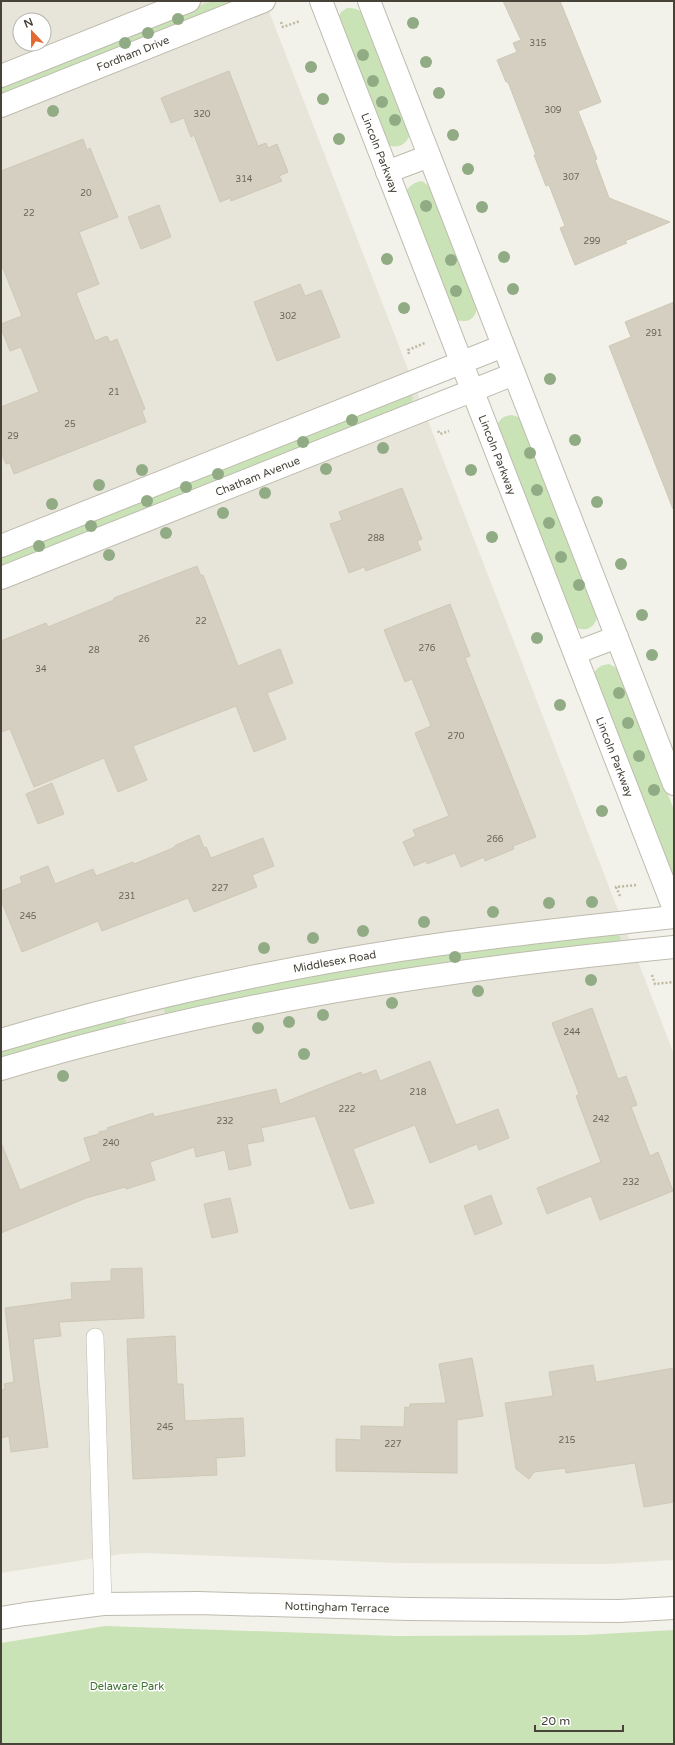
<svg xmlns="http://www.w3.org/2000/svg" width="675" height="1745" font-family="'Varela Round',sans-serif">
<rect width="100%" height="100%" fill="#f3f2ea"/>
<path fill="#e7e5d9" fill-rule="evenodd" d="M1 1H265L674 1054V1560L606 1564 399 1563 144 1553 122 1554 1 1573ZM20 20H44V44H20Z"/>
<path fill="#c9e3b7" d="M212 1H243L1 98V85Z
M347 8C355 8 359 9 365 15L410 135C405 145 399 149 388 145L338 18 341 12Z
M422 181 432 188 477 302C478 317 470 324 456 320L406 191C411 185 414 182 422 181Z
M409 393 413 397 412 402 410 405 1 567V555Z
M512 415 518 417 523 421 598 613C596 626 589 632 577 628L497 425C501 418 504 416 512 415Z
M609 664 617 668 620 672 674 810V881L593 675C597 667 601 665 609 664Z
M616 932 621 938 620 942 166 1015 164 1011 165 1006 170 1003 401 958Z
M124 1017 126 1021 125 1025 1 1061V1048Z
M105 1626 396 1636 584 1635 674 1630V1744H1V1643Z"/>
<path fill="#d4cfc1" stroke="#cec8b5" d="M503 1H560L601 102 578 111 597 159 595 160 609 198 670 222 625 241 627 243 575 265 560 228 565 226 549 185 546 186 534 155H536L508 82H506L497 60 517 52 513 43 521 40Z
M229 71 258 146 266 143 268 148 277 144 288 172 279 176 282 181 231 201 230 198 220 202 194 135 191 137 184 118 171 123 161 98Z
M83 139 87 150 90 148 118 217 79 232 99 284 76 293 95 341 107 336 110 342 117 339 145 409 142 411 146 422 14 474 10 463 6 464 1 452V407L39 392 21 347 10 351 1 328V324L22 316 1 263V171Z
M159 205 171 237 141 249 128 217Z
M300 284 305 296 321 290 340 337 277 361 254 302Z
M674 302V509H673L609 346 631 337 625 322Z
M402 488 422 539 417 541 421 550 366 571 364 567 349 573 330 524 342 520 339 512Z
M197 566 201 576 203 575 238 666 280 649 293 683 267 693 286 739 254 752 236 706 133 746 147 780 118 792 104 758 34 787 10 729 1 732V641L46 623 48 627 114 600V598Z
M450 604 470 656 465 658 536 837 513 846 514 849 485 861 484 857 461 867 455 853 427 864 426 861 414 866 403 842 416 836 413 830 449 816 415 733 431 726 412 679 405 682 384 630Z
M52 783 64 814 38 824 26 794Z
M199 835 204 848 206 847 211 858 263 838 274 866 252 875 257 887 194 912 188 898 102 931 98 921 22 952 1 900V891L22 883 20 877 48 866 55 884 93 869 96 876 133 862 134 864 173 848 176 845Z
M592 1008 618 1079 626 1076 637 1105 631 1107 650 1156 658 1152 673 1191 600 1220 591 1196 547 1214 537 1188 601 1162 576 1096 579 1094 552 1023Z
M430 1061 456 1125 498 1109 509 1138 479 1150 477 1144 430 1163 415 1125 353 1149 374 1203 350 1209 315 1116 261 1128 264 1141 247 1144 251 1165 229 1170 225 1150 196 1157 194 1147 150 1162 155 1180 126 1189 125 1187 86 1198 1 1233V1145H2L20 1190 91 1161 84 1138 99 1134V1132L108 1130 107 1128 153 1113 154 1117 276 1089 280 1104 361 1072 362 1075 376 1070 380 1081Z
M491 1195 502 1224 475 1235 464 1206Z
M230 1198 238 1232 212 1238 204 1204Z
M142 1268 144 1318 59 1322 61 1336 33 1339 48 1447 11 1452 9 1436 1 1438V1390L5 1389 4 1384 14 1382 5 1308 72 1299 71 1283 111 1281V1269Z
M175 1336 177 1384H183L185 1421 243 1418 245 1456 216 1458 217 1475 133 1479 127 1339Z
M472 1358 483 1416 457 1420V1473L336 1471V1439L361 1440V1426L404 1427 405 1407 409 1408 410 1404 446 1403 439 1364Z
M593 1365 596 1382 674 1368V1502L644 1507 635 1463 566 1473 565 1468 534 1472 529 1479 516 1469 505 1403 553 1396 549 1372Z"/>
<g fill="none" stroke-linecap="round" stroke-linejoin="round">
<g stroke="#bebbae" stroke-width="18">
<path id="service" d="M95 1337 103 1604"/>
</g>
<g stroke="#bebbae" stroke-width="24">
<g id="minor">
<path id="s1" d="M321 1 674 909"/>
<path d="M369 1 674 784"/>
<path d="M1 76 189 1"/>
<path id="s2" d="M1 106 264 1"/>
<path d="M387 172 429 156"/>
<path d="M1 546 503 346"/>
<path id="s3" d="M1 578 514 374"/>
<path d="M575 653 617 637"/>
<path id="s4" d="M1 1040C131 1001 266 971 401 950 491 936 583 927 674 917"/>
<path d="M1 1069C220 1003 447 969 674 947"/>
<path id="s5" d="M1 1618 25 1614 103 1604 198 1603 409 1609 619 1611 674 1608"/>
</g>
</g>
<path stroke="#beb8a0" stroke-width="2.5" stroke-dasharray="2 2" stroke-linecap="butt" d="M281 22 283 27 300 21
M409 354 408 350 425 343
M438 431 440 434 449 431
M620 896 616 887 637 885
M652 975 655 984 674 982"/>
<use href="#service" stroke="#fff" stroke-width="17"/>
<use href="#minor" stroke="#fff" stroke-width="22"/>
</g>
<g fill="#91ac85">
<circle cx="178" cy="19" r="6"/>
<circle cx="413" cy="23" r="6"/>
<circle cx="148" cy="33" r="6"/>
<circle cx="125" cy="43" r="6"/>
<circle cx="363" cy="55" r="6"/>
<circle cx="426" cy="62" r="6"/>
<circle cx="311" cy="67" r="6"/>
<circle cx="373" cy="81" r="6"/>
<circle cx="439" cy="93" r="6"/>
<circle cx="323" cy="99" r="6"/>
<circle cx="382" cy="102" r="6"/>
<circle cx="53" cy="111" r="6"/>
<circle cx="395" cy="120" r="6"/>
<circle cx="453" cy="135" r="6"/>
<circle cx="339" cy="139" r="6"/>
<circle cx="468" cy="169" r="6"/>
<circle cx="426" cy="206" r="6"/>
<circle cx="482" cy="207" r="6"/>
<circle cx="504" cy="257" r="6"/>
<circle cx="387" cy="259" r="6"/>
<circle cx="451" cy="260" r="6"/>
<circle cx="513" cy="289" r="6"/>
<circle cx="456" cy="291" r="6"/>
<circle cx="404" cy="308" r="6"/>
<circle cx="550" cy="379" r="6"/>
<circle cx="352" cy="420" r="6"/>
<circle cx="575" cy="440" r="6"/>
<circle cx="303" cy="442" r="6"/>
<circle cx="383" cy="448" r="6"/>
<circle cx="530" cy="453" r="6"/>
<circle cx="326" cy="469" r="6"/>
<circle cx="142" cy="470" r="6"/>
<circle cx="471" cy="470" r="6"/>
<circle cx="218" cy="474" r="6"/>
<circle cx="99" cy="485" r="6"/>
<circle cx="186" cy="487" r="6"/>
<circle cx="537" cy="490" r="6"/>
<circle cx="265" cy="493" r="6"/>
<circle cx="147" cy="501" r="6"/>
<circle cx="597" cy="502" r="6"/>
<circle cx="52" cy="504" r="6"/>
<circle cx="223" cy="513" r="6"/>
<circle cx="549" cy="523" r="6"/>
<circle cx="91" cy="526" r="6"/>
<circle cx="166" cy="533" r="6"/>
<circle cx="492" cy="537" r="6"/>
<circle cx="39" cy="546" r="6"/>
<circle cx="109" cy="555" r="6"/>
<circle cx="561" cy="557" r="6"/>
<circle cx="621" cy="564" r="6"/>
<circle cx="579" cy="585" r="6"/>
<circle cx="642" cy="615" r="6"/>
<circle cx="537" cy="638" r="6"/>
<circle cx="652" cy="655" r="6"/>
<circle cx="619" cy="693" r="6"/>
<circle cx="560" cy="705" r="6"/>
<circle cx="628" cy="723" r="6"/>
<circle cx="639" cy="756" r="6"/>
<circle cx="654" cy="790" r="6"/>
<circle cx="602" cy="811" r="6"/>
<circle cx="592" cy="902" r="6"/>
<circle cx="549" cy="903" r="6"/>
<circle cx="493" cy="912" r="6"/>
<circle cx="424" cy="922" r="6"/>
<circle cx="363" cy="931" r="6"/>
<circle cx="313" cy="938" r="6"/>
<circle cx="264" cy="948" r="6"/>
<circle cx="455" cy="957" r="6"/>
<circle cx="591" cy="980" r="6"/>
<circle cx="478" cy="991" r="6"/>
<circle cx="392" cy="1003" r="6"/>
<circle cx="323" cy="1015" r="6"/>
<circle cx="289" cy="1022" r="6"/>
<circle cx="258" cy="1028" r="6"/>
<circle cx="304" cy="1054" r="6"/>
<circle cx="63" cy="1076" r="6"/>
</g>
<g text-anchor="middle" stroke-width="3" stroke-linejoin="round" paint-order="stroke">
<g font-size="9" fill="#6a665b">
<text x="538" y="46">315</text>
<text x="553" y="113">309</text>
<text x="202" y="117">320</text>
<text x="571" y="180">307</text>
<text x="244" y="182">314</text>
<text x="86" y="196">20</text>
<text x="29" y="216">22</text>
<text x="592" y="244">299</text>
<text x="288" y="319">302</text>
<text x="654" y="336">291</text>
<text x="114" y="395">21</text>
<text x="70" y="427">25</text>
<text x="13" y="439">29</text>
<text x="376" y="541">288</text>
<text x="201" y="624">22</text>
<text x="144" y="642">26</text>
<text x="427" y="651">276</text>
<text x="94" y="653">28</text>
<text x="41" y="672">34</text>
<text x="456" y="739">270</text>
<text x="495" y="842">266</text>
<text x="220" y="891">227</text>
<text x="127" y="899">231</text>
<text x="28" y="919">245</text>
<text x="572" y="1035">244</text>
<text x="418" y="1095">218</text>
<text x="347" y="1112">222</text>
<text x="601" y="1122">242</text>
<text x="225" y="1124">232</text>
<text x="111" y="1146">240</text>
<text x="631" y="1185">232</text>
<text x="165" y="1430">245</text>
<text x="567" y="1443">215</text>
<text x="393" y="1447">227</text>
</g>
<g font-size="11" fill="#474339" stroke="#fff">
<text dy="4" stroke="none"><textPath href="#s2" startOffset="142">Fordham Drive</textPath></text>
<text dy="4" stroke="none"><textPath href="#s1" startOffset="163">Lincoln Parkway</textPath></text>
<text dy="4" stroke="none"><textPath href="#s1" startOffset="487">Lincoln Parkway</textPath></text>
<text dy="4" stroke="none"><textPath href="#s3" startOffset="276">Chatham Avenue</textPath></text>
<text dy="4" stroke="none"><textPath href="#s1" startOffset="811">Lincoln Parkway</textPath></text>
<text dy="4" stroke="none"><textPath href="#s4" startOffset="343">Middlesex Road</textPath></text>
<text dy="4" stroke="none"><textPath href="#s5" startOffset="337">Nottingham Terrace</textPath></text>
</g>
<g font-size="11" fill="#407332" stroke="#fff">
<text x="127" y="1690">Delaware Park</text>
</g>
</g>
<rect width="675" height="1745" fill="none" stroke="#474339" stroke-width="4"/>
<g transform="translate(32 32) rotate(338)"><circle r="19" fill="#ffffff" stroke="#b5b4b0"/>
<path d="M0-3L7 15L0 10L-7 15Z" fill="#e46831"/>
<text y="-6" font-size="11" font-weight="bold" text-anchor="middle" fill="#474339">N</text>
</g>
<path d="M535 1725v6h88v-6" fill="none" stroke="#474339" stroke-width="2"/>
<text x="541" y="1725" font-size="12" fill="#474339" stroke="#ffffff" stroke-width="3" paint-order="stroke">20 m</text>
</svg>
